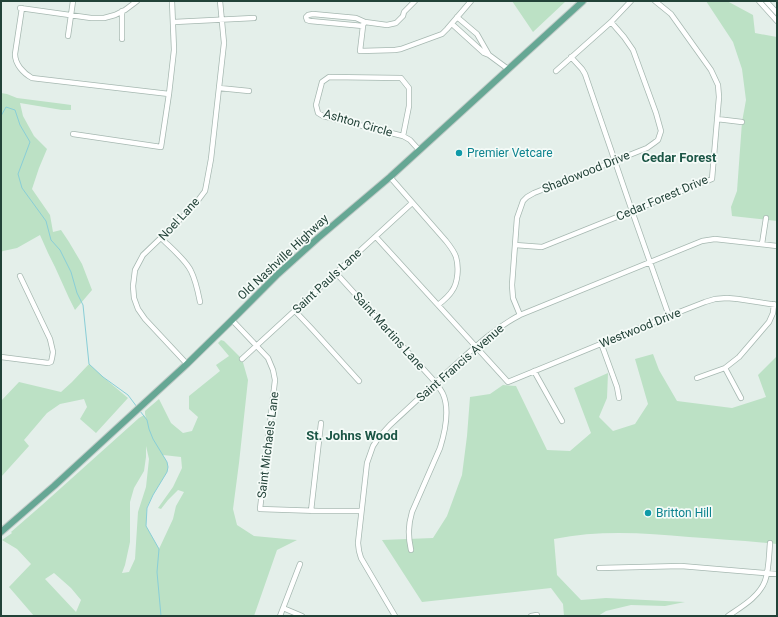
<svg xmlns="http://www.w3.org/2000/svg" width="778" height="617" font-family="Roboto,sans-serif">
<rect width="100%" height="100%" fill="#e4efea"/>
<path fill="#bce1c5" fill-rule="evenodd" d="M512 1H566L533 32Z
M706 1H727L753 15 755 33 777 37V221L732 216 731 207 737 191 742 122 746 100 742 69 733 42Z
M1 93 7 94 17 98 64 104 71 105V110H62L20 103 23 116 34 136 47 149 39 168 32 189 50 215 53 232 61 230 69 242 82 264 92 290 75 310 69 298 55 267 48 253 40 235 17 248 3 251 1 252Z
M221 340 224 341 242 359 248 380 239 463 233 509 237 525 254 536 297 540 277 550 254 616H34L9 587 31 564 17 549 2 540 12 533 11 532 42 505 139 418 144 415 146 418 145 414V411L159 399 171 423 183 433 192 431 198 417 189 409V396L220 371 216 365 229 356 218 343ZM146 446 149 459 146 487 138 512 135 559 129 572 122 573 125 565 130 542V502L134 488 144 471 146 457ZM163 455 181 457 182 468 173 487 158 508 161 509 168 500 178 490 184 492 176 506 173 519 159 549 146 526 147 507 153 495 167 472 168 467 167 462ZM54 573 71 588 81 600 76 612 45 579Z
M653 354 659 370 677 401 732 408 766 397 758 375 777 356V544C748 541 718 539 689 537 644 533 599 530 554 539L557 575 581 600 606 598 685 602 665 606 631 605 606 611 598 616H564L563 604 551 588 422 602 382 540 433 538 447 516 462 475 467 436 470 397 490 394 503 385 516 386 547 450 570 451 591 433 574 388 608 373 607 398 599 417 613 431 635 424 648 404 635 359Z
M89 364 103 377 128 398 96 433 80 419 87 407 84 399 60 404 47 413 24 440 29 446 1 477V401L19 382 61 392 72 382Z"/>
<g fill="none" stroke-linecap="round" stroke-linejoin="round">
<path stroke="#89ced7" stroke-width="1" d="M1 116 6 107 15 110 20 125 30 142 18 174 22 188 46 221 51 240 60 250 71 272 77 293 83 305 89 364 103 377 128 395 137 407
M140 411 147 420 149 429 153 439 167 462 168 467 167 472 153 495 147 508 146 526 159 549 157 572 161 616"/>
<g stroke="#a6b8b1" stroke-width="6">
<path id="minor" d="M759 1 777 21
M766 1 777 13
M20 8 91 18H104L115 15 125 10 137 1
M22 8 15 54C15 64 23 73 32 78L169 94
M122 11V39
M457 17 477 34 489 55
M174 22 254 18
M365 22 356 18 313 14 308 15 306 17 307 20 310 21 363 26 360 51 395 50 401 49 442 34 447 29 471 1
M452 24 484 53 489 55 508 69
M363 25 365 22 387 25 396 23 403 16 404 12 415 1
M68 36 73 1
M571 57 582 69 585 74 632 211 669 316
M556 71 611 22 631 1
M219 88 249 91
M717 119 742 122
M73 134 161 147 169 94 174 50 172 1
M403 136 409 106V88L401 78 329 77 322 82 316 105 318 113 323 116 403 136 410 140 419 150
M390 177 446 241C450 246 454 251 456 257 459 267 458 283 452 291 449 296 443 301 438 305
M376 237 438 305 508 382 669 316 705 302 715 299 727 298 738 299 777 305
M161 238C170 247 186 260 191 271 196 281 198 292 200 302
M762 244 766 218
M515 245 542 247 712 179 719 97 718 85 711 70 671 14 655 1
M336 273 436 383C438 386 441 390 443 394 450 410 445 432 440 448L412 512C408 526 408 536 411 550
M295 311 312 329 359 381
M520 315 513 298 512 285 517 218 523 201 527 197 534 193 647 148 654 143 658 140 661 131 656 113 633 50 624 37 611 22
M232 320 268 358 273 370 275 380 260 509 319 511H361
M601 343 617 387 619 398
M1 357 48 363 51 362 52 358 53 352 50 339 20 276
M242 359 412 203
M187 364 145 319 138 309 134 298 133 286 135 270 143 255 193 207 205 191 206 186 211 159 224 43 220 1
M725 368 741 398
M534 371 562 421
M697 378 725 368 739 357 769 322 773 313 774 304
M311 511 321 423
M599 568 681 566 777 574
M283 608 302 616
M280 616 300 564
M395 616 361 558 359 551 358 543 367 463 373 446 379 437 390 425C412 405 433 385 454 366 475 347 495 328 520 315L702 241 715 239 777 246
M531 616 537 615
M728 616C741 607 759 597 765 581 769 570 769 555 770 543"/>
</g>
<g stroke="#c1cac7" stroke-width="8">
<path id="major" d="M1 532 54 486 187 364 232 320 278 274 318 238 390 177 583 1"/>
</g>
<use href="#minor" stroke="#fff" stroke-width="4.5"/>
<use href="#major" stroke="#66a794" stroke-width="6"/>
</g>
<g fill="#0f9aa8" stroke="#f5fbf8" stroke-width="1.5">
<circle cx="459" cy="153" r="4"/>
<circle cx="648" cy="513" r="4"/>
</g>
<g text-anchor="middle" stroke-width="3.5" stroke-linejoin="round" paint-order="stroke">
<g font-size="12" fill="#224238" stroke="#f5fbf8">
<text transform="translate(358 123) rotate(16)" y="4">Ashton Circle</text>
<text transform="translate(586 172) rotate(-22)" y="4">Shadowood Drive</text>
<text transform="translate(662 198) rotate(-23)" y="4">Cedar Forest Drive</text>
<text transform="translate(179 219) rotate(-47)" y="4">Noel Lane</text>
<text transform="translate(283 257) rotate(-43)" y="4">Old Nashville Highway</text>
<text transform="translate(327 281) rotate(-43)" y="4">Saint Pauls Lane</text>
<text transform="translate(640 328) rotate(-22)" y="4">Westwood Drive</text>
<text transform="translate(389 331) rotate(48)" y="4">Saint Martins Lane</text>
<text transform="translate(460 363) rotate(-41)" y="4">Saint Francis Avenue</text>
<text transform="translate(268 445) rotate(-83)" y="4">Saint Michaels Lane</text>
</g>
<g font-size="12" fill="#0d838f" stroke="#f5fbf8" text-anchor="start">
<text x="467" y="157">Premier Vetcare</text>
<text x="656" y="517">Britton Hill</text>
</g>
<g font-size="13" font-weight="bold" fill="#1c5646" stroke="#f5fbf8">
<text x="679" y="162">Cedar Forest</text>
<text x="352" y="440">St. Johns Wood</text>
</g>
</g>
<rect width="778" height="617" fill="none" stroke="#224238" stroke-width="4"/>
</svg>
